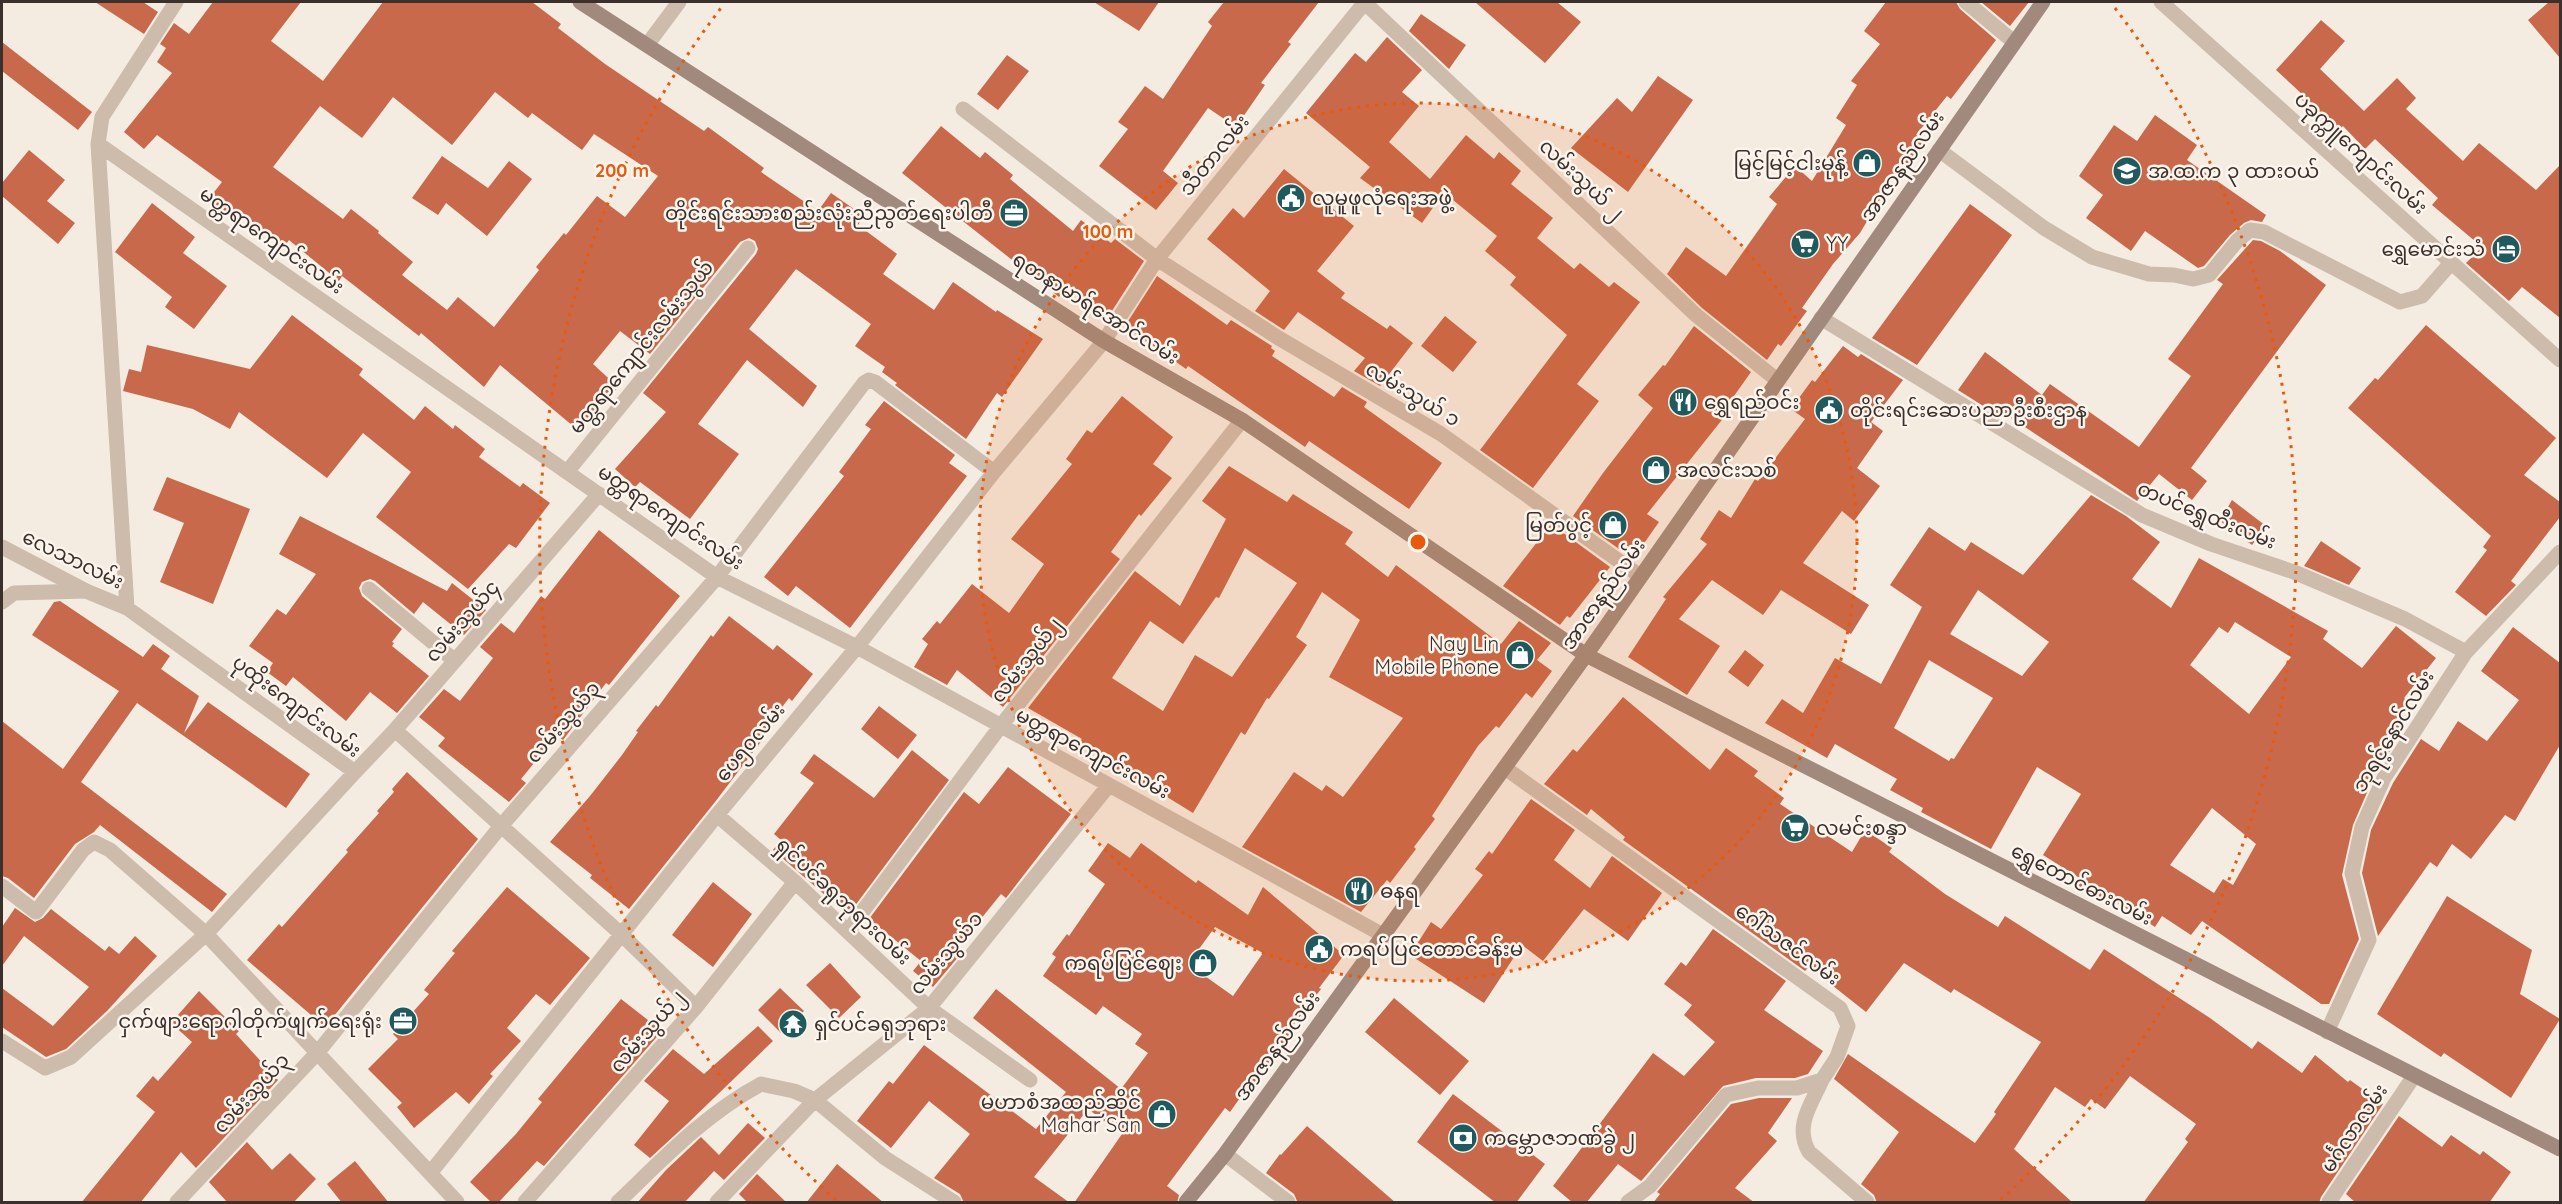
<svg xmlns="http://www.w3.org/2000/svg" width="2562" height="1204" font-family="Quicksand,'Noto Sans Myanmar',sans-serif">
<rect width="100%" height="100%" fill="#f4ebe1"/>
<path fill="#c8694b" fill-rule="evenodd" d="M95 2H143L158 12 144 34Z
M213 2H301L271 41 323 81 383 2H532L561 24 558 28 605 64 704 131 708 127 764 168 761 172 818 211 831 193 864 216 858 225 897 254 883 274 934 310 953 282 996 312 997 310 1043 339 1002 397 997 393 966 439 895 385 897 383 882 372 885 367 855 346 871 324 796 269 749 329 817 386 803 407 747 360 698 424 739 454 690 519 640 482 635 487 615 469 666 412 643 393 756 254 758 249 755 241 749 238 740 242 650 354 620 331 593 364 618 387 579 431 500 365 484 387 421 333 419 336 342 276 339 281 289 240 284 247 238 211 231 219 207 201 222 182 157 135 144 149 124 132 172 73 157 62 166 48 160 44 174 23 189 34ZM495 92 528 118 532 113 582 150 594 134 658 176 625 217 597 196 566 235 564 233 536 267 539 270 494 327 458 297 447 310 402 275 413 262 378 233 379 231 351 209 343 219 273 167 320 106 362 138 393 97 452 145Z
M1094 2H1159L1139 31Z
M1224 2H1319L1288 42 1291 44 1261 83 1265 85 1236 127 1208 108 1163 171 1178 183 1156 210 1099 166 1128 129 1118 122 1145 86 1163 99 1212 26 1208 22Z
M1475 2H1557L1581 22 1545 63Z
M1886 2H1956L1960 9 1996 40 1951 99 1947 96 1916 135 1927 141 1911 166 1903 161 1860 233 1833 264 1802 308 1807 311 1781 346 1778 344 1767 360 1702 308 1667 274 1686 247 1726 276 1777 204 1769 197 1795 166 1812 181 1846 125 1836 118 1857 85 1851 81 1880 44 1864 31Z
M1981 2H2029L2010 26Z
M2549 2H2560V58L2528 20Z
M1421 14 1466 45 1449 69 1409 31Z
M2321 20 2345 41 2320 69 2364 111 2397 78 2416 98 2406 109 2463 161 2479 143 2536 190 2560 165V318L2522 287 2509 301 2466 263 2482 247 2432 205 2438 198 2375 139 2365 149 2343 126 2337 132 2300 98 2303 95 2276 70Z
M1387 37 1422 70 1402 92 1419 106 1389 142 1430 179 1466 135 1494 159 1499 152 1521 171 1511 184 1553 218 1537 238 1574 269 1580 263 1609 287 1614 282 1640 302 1577 384 1599 401 1533 488 1480 450 1567 335 1510 285 1516 277 1485 251 1497 236 1453 200 1445 210 1437 202 1422 223 1360 178 1370 167 1306 113 1355 53 1366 62Z
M2 42 92 112 78 130 2 71Z
M1007 55 1029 71 998 110 977 94Z
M1658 76 1693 100 1628 192 1571 148 1617 98 1632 112Z
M2155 115 2197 145 2187 160 2266 215 2262 222 2251 220 2244 223 2230 235 2204 266 2198 268 2145 231 2131 251 2086 218 2103 195 2079 176 2114 125 2137 141Z
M941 126 980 158 985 152 1013 175 1010 179 1073 231 1081 220 1111 243 1115 239 1144 261 1110 314 1106 317 1067 286 1059 297 902 173Z
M29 150 65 180 47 201 75 223 58 244 2 196V183Z
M442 156 488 188 509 161 532 179 487 236 446 203 438 215 412 198Z
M1284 169 1354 226 1317 271 1345 293 1341 298 1387 329 1390 325 1413 343 1380 386 1354 371 1365 358 1298 312 1284 330 1255 311 1270 291 1207 239 1233 208 1244 218Z
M152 203 195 237 183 253 227 286 194 329 165 307 172 297 115 252Z
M1970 204 2012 235 1917 365 1872 338Z
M2253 240 2261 241 2280 251 2326 285 2191 468 2207 481 2192 500 2159 474 2137 501 2002 412 1999 416 1958 390 1985 352 2042 395 2050 384 2139 447 2191 376 2168 359 2223 284 2217 280Z
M1157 276 1227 325 1231 320 1272 346 1271 348 1275 351 1272 356 1334 397 1342 387 1367 402 1364 407 1442 463 1409 509 1309 441 1305 447 1188 366 1186 369 1125 326Z
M292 315 363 369 359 375 414 420 425 406 453 429 455 425 485 449 479 457 520 487 523 483 550 503 516 548 509 544 468 589 376 517 411 472 363 433 327 478 239 412 230 429 193 409 123 391 129 369 141 372 147 345 250 369Z
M1445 316 1477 342 1453 372 1421 346Z
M2426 325 2556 438 2524 475 2560 502V517L2511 581 2516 585 2486 616 2455 592 2487 550 2483 547 2491 536 2348 408 2375 378 2378 380Z
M1694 326 1751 372 1722 413 1725 416 1647 514 1659 522 1633 559 1573 516 1603 473 1653 408 1638 395 1663 365 1665 366Z
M1843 346 1858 357 1861 354 1903 380 1871 422 1883 431 1857 468 1880 486 1854 521 1842 511 1803 563 1869 605 1851 634 1781 590 1763 615 1712 580 1679 619 1720 646 1687 695 1628 657 1666 599 1663 597 1707 544 1700 539 1719 510 1731 518 1755 479 1758 481 1805 419 1791 409 1812 380 1815 382Z
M1122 396 1173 437 1153 464 1172 478 1141 516 1139 514 1111 552 1120 559 1003 707 957 670 947 685 914 667 928 644 922 639 937 621 940 624 972 584 1009 613 1044 564 1011 539 1072 464 1066 459 1087 430 1092 433Z
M884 401 955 455 949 463 967 476 850 628 796 586 788 596 764 577 844 476 839 472 871 429 865 425Z
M1229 466 1287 502 1293 494 1353 532 1345 544 1388 577 1396 565 1501 644 1519 621 1551 643 1537 660 1552 671 1532 698 1526 693 1499 728 1496 726 1478 746 1432 816 1435 819 1414 847 1416 849 1390 883 1387 880 1361 912 1242 847 1294 772 1322 791 1326 785 1343 797 1403 718 1329 677 1360 620 1322 592 1296 637 1307 645 1269 699 1267 698 1245 735 1241 732 1193 813 1146 784 1143 788 1112 770 1115 765 1079 742 1082 739 1028 708 1135 571 1180 606 1226 519 1202 501ZM1245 548 1297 583 1232 677 1195 655 1163 711 1112 678 1150 621 1183 644 1216 597 1219 598Z
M167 477 250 509 213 604 160 582 184 523 153 510Z
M2091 495 2126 516 2160 542 2132 579 2171 608 2199 558 2328 631 2323 639 2362 668 2396 626 2436 658 2404 698 2410 702 2395 724 2404 729 2375 774 2353 825 2342 875 2359 939 2329 1004H2321L2202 921 2191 935 2162 916 2155 927 2107 896 2103 902 2074 883 2078 877 2043 855 2081 794 2037 767 1991 849 1921 812 1923 808 1890 790 1897 779 1835 744 1827 758 1765 723 1782 699 1803 713 1835 658 1881 684 1922 607 1890 585 1929 527 1965 551 1971 542 2023 575ZM1978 590 2049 642 2022 676 1950 634ZM2235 622 2291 657 2249 714 2190 665 2219 627 2228 633ZM1929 660 1993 698 1954 759 1951 758 1949 761 1894 728ZM2212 808 2256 844 2233 885 2223 879 2214 893 2170 865Z
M2232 500 2266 526 2252 545 2220 521Z
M300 516 447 591 452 583 486 610 464 635 423 602 414 614 375 581 370 579 362 582 359 588 362 596 402 629 392 642 394 643 392 646 429 676 397 713 370 692 346 721 293 677 286 686 267 672 273 663 249 646 277 609 286 615 316 574 279 554Z
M1551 524 1610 567 1570 618 1567 616 1560 625 1503 586Z
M599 530 680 596 609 685 606 683 563 740 557 735 521 779 526 783 509 802 438 746 445 738 419 717 444 689 460 701 493 658 480 647 501 623 514 633 541 596 545 599Z
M2321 541 2361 568 2349 585 2304 566Z
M60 601 143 657 153 644 170 656 161 669 199 696 184 733 208 702 310 774 286 808 137 703 81 782 227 894 212 912 100 825 94 832 75 844 34 898 8 878 2 876V721L63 769 119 691 32 635 54 602Z
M729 616 773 650 777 645 813 674 792 701 789 698 760 736 763 739 715 802 629 909 590 878 592 875 550 842 590 796 622 755 638 732 636 731 656 705 658 707 711 635 713 637Z
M2513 627 2560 663V745L2515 821 2505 815 2471 859 2452 844 2437 867 2430 862 2378 936 2362 873 2371 830 2393 783 2421 739 2439 751 2458 721 2487 741 2519 700 2481 671Z
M1745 650 1764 665 1748 687 1728 672Z
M1623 697 1710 770 1726 748 1758 771 1754 776 1784 798 1780 804 1852 852 1865 830 1892 848 1889 852 1945 894 1998 927 2005 916 2090 970 2104 949 2210 1018 2252 1049 2258 1041 2302 1073 2315 1055 2348 1082 2350 1080 2383 1104 2321 1197 2319 1203H2143L2188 1142 2185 1139 2196 1124 2130 1076 2105 1109 2091 1099 2085 1107 2055 1087 2014 1149 2073 1203H1877L1874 1195 1861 1184 1899 1132 1834 1079 1848 1054 1975 1143 1996 1114 1994 1112 2041 1042 1954 989 1951 993 1904 963 1866 1012 1809 967 1805 971 1623 840 1625 837 1591 809 1587 815 1544 784 1573 749 1577 752Z
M879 706 917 735 898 759 861 729Z
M912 750 949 780 848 915 773 850 781 840 774 834 814 783 800 773 814 754 874 798Z
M1008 767 1071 814 1006 898 1001 894 959 946 964 950 933 987 913 971 921 961 869 919 964 792 979 804Z
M407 772 478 839 325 1027 247 960 279 924 282 927 348 852 346 850 379 813 377 811 394 792 392 789Z
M1531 799 1575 830 1554 860 1590 888 1612 856 1662 893 1628 941 1584 909 1543 961 1522 945 1484 1003 1410 955 1431 922 1441 929 1483 875 1475 869 1489 851 1492 854Z
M1108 843 1130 858 1141 843 1196 883 1198 880 1248 915 1263 887 1344 955 1319 988 1321 989 1291 1028 1294 1031 1250 1091 1247 1088 1230 1112 1225 1108 1167 1186 1179 1195 1177 1203H1074L1122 1134 1088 1109 1034 1177 1070 1203H964L960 1194 934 1178 970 1134 929 1101 891 1148 857 1121 889 1081 893 1084 924 1045 1036 1129 1066 1092 973 1018 996 989 1121 1089 1148 1053 1135 1044 1142 1034 1103 1006 1096 1015 1043 976 1056 957 1052 954 1067 934 1069 936 1105 884 1088 871ZM1215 927 1263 953 1233 996 1188 964Z
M713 882 752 914 713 967 672 935Z
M507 887 590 958 550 1005 536 994 507 1028 521 1041 490 1074 493 1076 469 1104 456 1092 414 1128 397 1107 402 1103 368 1069 398 1039 393 1034 429 994 424 990 455 953 452 951Z
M2447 896 2532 950 2520 994 2560 1019 2511 1098 2444 1053 2441 1057 2377 1014Z
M15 908 35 922 43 918 51 909 105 951 109 946 119 954 135 936 157 956 107 1011 66 1049 46 1057 2 1027V988L53 1026 89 987 24 936 2 966V927Z
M1713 929 1786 981 1764 1010 1823 1051 1808 1074 1795 1078H1756L1723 1086 1643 1179 1641 1181 1618 1164 1586 1203H1573L1553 1186 1653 1053 1684 1076 1715 1042 1684 1015 1692 1005 1664 984 1681 962 1686 966Z
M830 963 861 997 839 1018 806 985Z
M780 988 804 1011 781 1033 758 1010Z
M199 991 239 1031 236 1034 278 1080 196 1168 181 1152 140 1203H81L155 1112 136 1096 153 1076 158 1081 192 1042 171 1023Z
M1394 998 1469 1061 1440 1095 1365 1032Z
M621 999 662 1031 544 1166 537 1161 498 1203H492L470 1182 516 1134 542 1102 538 1099Z
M758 1026 773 1041 687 1124 650 1158 634 1145 669 1101 644 1081 673 1049 704 1074Z
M1453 1094 1545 1164 1516 1203H1496L1417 1142Z
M1759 1098H1792L1768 1133 1777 1141 1735 1188 1755 1203H1653L1660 1194 1657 1192 1731 1104Z
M2399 1116 2442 1147 2451 1135 2480 1155 2483 1151 2511 1172 2489 1203H2356L2346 1194Z
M748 1123 765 1138 724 1180 714 1171 684 1203H637L666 1170 701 1137 719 1155Z
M1307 1126 1396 1203 1297 1201 1294 1194 1266 1173 1280 1154 1281 1155Z
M247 1142 272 1170 290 1153 316 1179 293 1203H228L209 1182Z
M355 1161 389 1203H342L327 1184Z
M837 1164 884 1203H806Z
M757 1174 787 1203H748L739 1194Z"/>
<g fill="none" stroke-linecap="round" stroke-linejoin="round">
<path stroke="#cdbbac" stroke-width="15" d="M647 45 679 2
M1939 150 2044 228 2092 257 2149 274 2174 275 2193 279 2209 275 2237 241 2250 230 2264 232 2400 302 2422 296 2451 263
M567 472 748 248
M2 602 14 593 86 591
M2 886 36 912 83 850 94 842 110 850 206 934
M618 1202C663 1159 705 1114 761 1084L794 1091 815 1100"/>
<path stroke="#cdbbac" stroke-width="15" d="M1364 2 1696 315 1777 380
M1966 2 2014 42
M2161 2 2560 360
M963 109 1157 259 1277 337 1441 434 1640 576
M98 144 717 577 857 647 1383 935
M1821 318 2142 515 2211 544 2294 572 2405 619 2466 652
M2 547 86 591 127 608 355 772 206 934 71 1057 45 1068 2 1041
M369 589 455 661
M127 608 98 144 102 117 176 2
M395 730 621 934 696 1007
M1505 768 1840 1008 1848 1026 1837 1057 1822 1080 1797 1088H1758L1726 1095 1650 1186 1628 1202
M355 772 395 730 599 494
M717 815 795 882 929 1008 1030 1080
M848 931 1000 727 1242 420
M206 934 457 1202
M2327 1032 2369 940 2352 873 2362 827 2384 778 2466 652 2560 552
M1822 1080C1811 1105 1794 1126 1809 1152L1867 1202
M815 1100 885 1158 954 1202
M1225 1154 1288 1202
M431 1172 717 815 857 647 994 472 1104 341 1157 259 1365 2
M177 1202 318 1052 501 826 717 577 864 383 869 380 875 382 994 472
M525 1202 696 1007 795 882
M717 1202 815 1100 929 1008 1109 785
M2329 1202 2414 1076"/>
<path stroke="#a18a7d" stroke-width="15" d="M580 2 1104 341 1242 420 1586 655 2560 1149
M1186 1202 1225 1154 1586 655 2043 2"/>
</g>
<circle cx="1418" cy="542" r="439" fill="#e8590c" fill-opacity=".12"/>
<g fill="none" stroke="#e8590c" stroke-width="3" stroke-dasharray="3 6">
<circle cx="1418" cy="542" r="439"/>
<path d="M836 1200A878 878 0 0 1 721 8M2115 8A878 878 0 0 1 2000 1200"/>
</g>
<defs>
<g id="shop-disc" transform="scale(1.5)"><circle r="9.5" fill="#1f5a5e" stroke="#fbf5ee"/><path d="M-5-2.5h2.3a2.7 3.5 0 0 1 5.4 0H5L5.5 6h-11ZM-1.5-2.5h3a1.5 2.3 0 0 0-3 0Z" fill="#fff"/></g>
<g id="school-disc" transform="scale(1.5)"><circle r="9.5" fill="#1f5a5e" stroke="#fbf5ee"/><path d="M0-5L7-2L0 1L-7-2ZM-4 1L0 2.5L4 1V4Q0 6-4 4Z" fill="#fff"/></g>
<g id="civic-disc" transform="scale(1.5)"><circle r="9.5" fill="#1f5a5e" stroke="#fbf5ee"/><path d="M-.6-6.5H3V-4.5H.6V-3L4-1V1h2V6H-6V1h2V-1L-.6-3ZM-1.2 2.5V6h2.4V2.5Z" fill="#fff"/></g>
<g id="office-disc" transform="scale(1.5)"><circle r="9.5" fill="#1f5a5e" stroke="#fbf5ee"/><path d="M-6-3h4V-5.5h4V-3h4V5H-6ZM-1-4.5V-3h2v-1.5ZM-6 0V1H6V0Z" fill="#fff"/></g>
<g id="supermarket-disc" transform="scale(1.5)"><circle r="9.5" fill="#1f5a5e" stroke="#fbf5ee"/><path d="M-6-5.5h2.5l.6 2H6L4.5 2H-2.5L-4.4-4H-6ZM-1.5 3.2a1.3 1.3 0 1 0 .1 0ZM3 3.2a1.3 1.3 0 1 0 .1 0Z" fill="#fff"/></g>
<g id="hotel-disc" transform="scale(1.5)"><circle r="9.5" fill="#1f5a5e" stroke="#fbf5ee"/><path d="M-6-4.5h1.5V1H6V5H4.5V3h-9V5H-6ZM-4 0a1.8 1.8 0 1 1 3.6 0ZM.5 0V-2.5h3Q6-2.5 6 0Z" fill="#fff"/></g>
<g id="restaurant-disc" transform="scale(1.5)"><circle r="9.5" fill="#1f5a5e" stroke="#fbf5ee"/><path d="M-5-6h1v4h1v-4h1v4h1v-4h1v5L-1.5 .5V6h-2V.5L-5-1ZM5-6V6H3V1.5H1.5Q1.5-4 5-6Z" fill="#fff"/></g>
<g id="temple-disc" transform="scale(1.5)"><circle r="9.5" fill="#1f5a5e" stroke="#fbf5ee"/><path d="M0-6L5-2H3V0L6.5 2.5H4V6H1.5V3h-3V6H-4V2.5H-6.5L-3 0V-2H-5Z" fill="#fff"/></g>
<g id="bank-disc" transform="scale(1.5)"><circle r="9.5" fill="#1f5a5e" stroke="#fbf5ee"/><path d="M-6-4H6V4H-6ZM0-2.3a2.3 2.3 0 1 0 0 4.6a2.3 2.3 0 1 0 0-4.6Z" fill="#fff"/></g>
</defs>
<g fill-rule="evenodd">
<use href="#shop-disc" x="1867" y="163"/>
<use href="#school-disc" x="2127" y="171"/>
<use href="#civic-disc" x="1291" y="198"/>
<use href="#office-disc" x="1014" y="213"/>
<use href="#supermarket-disc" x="1805" y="244"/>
<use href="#hotel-disc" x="2506" y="249"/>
<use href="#restaurant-disc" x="1683" y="402"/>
<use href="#civic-disc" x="1829" y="410"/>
<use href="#shop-disc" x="1656" y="470"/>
<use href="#shop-disc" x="1613" y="525"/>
<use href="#shop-disc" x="1520" y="655"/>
<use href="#supermarket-disc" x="1795" y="828"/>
<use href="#restaurant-disc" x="1359" y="891"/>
<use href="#civic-disc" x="1319" y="949"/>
<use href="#shop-disc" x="1203" y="963"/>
<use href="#office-disc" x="403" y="1021"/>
<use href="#temple-disc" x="793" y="1024"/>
<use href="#shop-disc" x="1162" y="1114"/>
<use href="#bank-disc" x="1463" y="1138"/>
</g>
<g text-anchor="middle" stroke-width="5" stroke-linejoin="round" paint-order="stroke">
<g font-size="20" fill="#3b302b" stroke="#fbf5ee">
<text transform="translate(2361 153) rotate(42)" y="7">ပခုက္ကူကျောင်းလမ်း</text>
<text transform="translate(1214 155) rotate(-51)" y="7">သီတာလမ်း</text>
<text transform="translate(1902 166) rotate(-55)" y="7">အာဇာနည်လမ်း</text>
<text transform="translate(1582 179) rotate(43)" y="7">လမ်းသွယ် ၂</text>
<text transform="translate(272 240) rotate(35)" y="7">မတ္တရာကျောင်းလမ်း</text>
<text transform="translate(1096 308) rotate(32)" y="7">ရတနာမာရ်အောင်လမ်း</text>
<text transform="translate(641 347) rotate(-51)" y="7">မတ္တရာကျောင်းလမ်းသွယ်</text>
<text transform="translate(1413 394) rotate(31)" y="7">လမ်းသွယ် ၁</text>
<text transform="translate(2207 515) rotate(22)" y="7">တပင်ရွှေထီးလမ်း</text>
<text transform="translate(671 517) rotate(34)" y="7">မတ္တရာကျောင်းလမ်း</text>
<text transform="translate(73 559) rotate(26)" y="7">လေသာလမ်း</text>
<text transform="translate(1603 594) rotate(-55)" y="7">အာဇာနည်လမ်း</text>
<text transform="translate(462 621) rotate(-49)" y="7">လမ်းသွယ်၄</text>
<text transform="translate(1026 660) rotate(-52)" y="7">လမ်းသွယ်၂</text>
<text transform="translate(297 706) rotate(37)" y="7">ပုထိုးကျောင်းလမ်း</text>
<text transform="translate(563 722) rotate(-49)" y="7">လမ်းသွယ်၃</text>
<text transform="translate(2393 731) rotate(-59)" y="7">ဘုရင့်နောင်လမ်း</text>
<text transform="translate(750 742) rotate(-50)" y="7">ပေ၅၀လမ်း</text>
<text transform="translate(1093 753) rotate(28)" y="7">မတ္တရာကျောင်းလမ်း</text>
<text transform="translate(2082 884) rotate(27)" y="7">ရွှေတောင်ဓားလမ်း</text>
<text transform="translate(844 901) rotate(43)" y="7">ရှင်ပင်ခရုဘုရားလမ်း</text>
<text transform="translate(1788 944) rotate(36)" y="7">ဂေါ်သဇင်လမ်း</text>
<text transform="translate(946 953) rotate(-50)" y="7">လမ်းသွယ်၁</text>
<text transform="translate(647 1031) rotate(-49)" y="7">လမ်းသွယ်၂</text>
<text transform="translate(1277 1046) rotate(-54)" y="7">အာဇာနည်လမ်း</text>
<text transform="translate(251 1093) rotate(-47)" y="7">လမ်းသွယ်၃</text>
<text transform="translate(2354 1128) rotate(-56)" y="7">မင်္ဂလာလမ်း</text>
</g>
<g font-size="20" fill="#3b302b" stroke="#fbf5ee" text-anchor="start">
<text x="1846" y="170" text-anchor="end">မြင့်မြင့်ငါးမုန့်</text>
<text x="2148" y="178">အ.ထ.က ၃ ထားဝယ်</text>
<text x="1312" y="205">လူမူဖူလုံရေးအဖွဲ့</text>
<text x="993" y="220" text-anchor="end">တိုင်းရင်းသားစည်းလုံးညီညွတ်ရေးပါတီ</text>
<text x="1826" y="251">YY</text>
<text x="2485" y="256" text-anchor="end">ရွှေမောင်းသံ</text>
<text x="1704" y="409">ရွှေရည်ဝင်း</text>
<text x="1850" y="417">တိုင်းရင်းဆေးပညာဦးစီးဌာန</text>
<text x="1677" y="477">အလင်းသစ်</text>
<text x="1592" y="532" text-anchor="end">မြတ်ပွင့်</text>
<text x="1499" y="651" text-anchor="end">Nay Lin<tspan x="1499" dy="23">Mobile Phone</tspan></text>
<text x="1816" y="835">လမင်းစန္ဒာ</text>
<text x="1380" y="898">ဓနရ</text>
<text x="1340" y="956">ကရပ်ပြင်တောင်ခန်းမ</text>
<text x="1182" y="970" text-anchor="end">ကရပ်ပြင်ဈေး</text>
<text x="382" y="1028" text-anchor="end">ငှက်ဖျားရောဂါတိုက်ဖျက်ရေးရုံး</text>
<text x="814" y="1031">ရှင်ပင်ခရုဘုရား</text>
<text x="1141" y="1109" text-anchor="end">မဟာစံအထည်ဆိုင်<tspan x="1141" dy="23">Mahar San</tspan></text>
<text x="1484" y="1145">ကမ္ဘောဇဘဏ်ခွဲ ၂</text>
</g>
</g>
<circle cx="1418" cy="542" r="9" fill="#e8590c" stroke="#fbf5ee" stroke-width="3"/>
<g font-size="18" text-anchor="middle" font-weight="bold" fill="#e8590c" stroke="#fbf5ee" stroke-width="5" stroke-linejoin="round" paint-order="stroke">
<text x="622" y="177">200 m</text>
<text x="1108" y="238">100 m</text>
</g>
<rect width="2562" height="1204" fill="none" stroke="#3b302b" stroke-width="6"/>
</svg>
